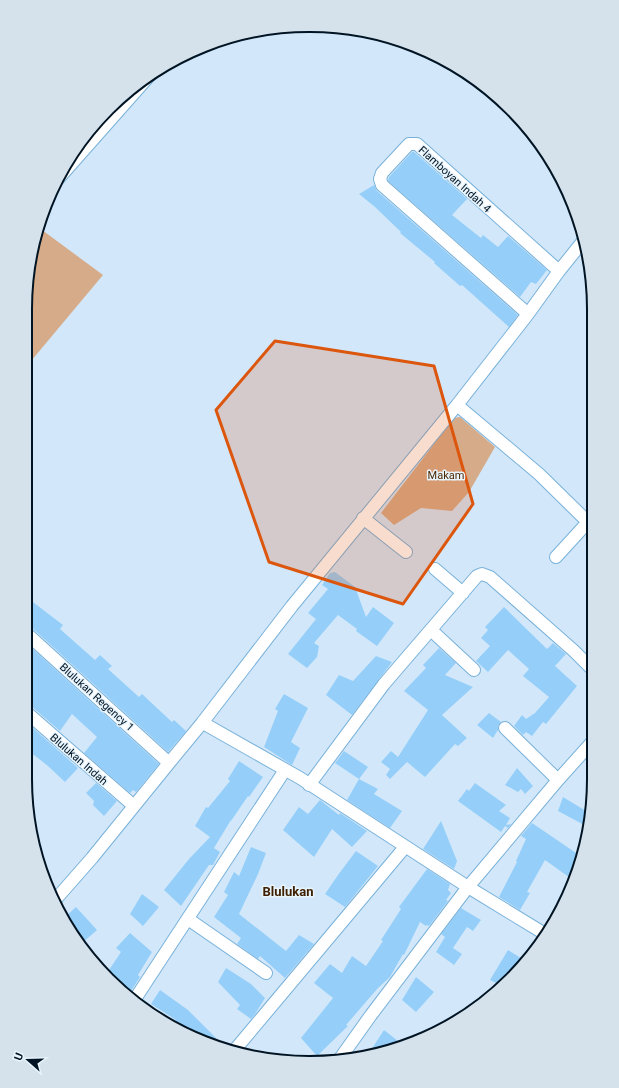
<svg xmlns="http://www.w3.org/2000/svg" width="619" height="1088" font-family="Roboto,sans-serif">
<rect width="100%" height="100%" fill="#d2e8fa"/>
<path fill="#d6ab89" d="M38 227 103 275 26 367V291Z
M460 417 495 447 469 492 452 511 421 508 394 525 381 513 454 418Z"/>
<path fill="#95cff9" d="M412 152H414L467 199 452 215 481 238 483 235 498 247 508 236 547 270 536 284 531 282 520 297 388 181 389 177Z
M374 185 377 191 518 315 509 327 462 285 460 286 434 263 435 262 400 233 401 232 375 207 359 194Z
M335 572 355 587 366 617 373 607 394 623 377 646 356 631 357 629 338 615 314 643 319 646 317 657 307 668 288 654 316 619 308 613 328 589 322 585 330 573Z
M25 596 63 625 60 629 95 660 100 655 112 666 108 669 139 697 142 694 172 722 174 720 186 731 168 752 30 626 25 625Z
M504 607 547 649 553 643 566 654 555 666 577 686 546 724 543 722 532 736 526 732 523 735 514 726 522 715 526 719 535 713 549 697 523 676 529 669 508 650 488 672 476 661 490 646 481 638 488 630 485 627Z
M25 642 159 764 136 792 133 790 130 793 84 753 97 737 72 714 60 731 30 705 25 704Z
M439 648 456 663 445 675 473 687 442 715 467 738 458 746 455 744 425 777 407 762 390 779 386 775 390 769 381 762 391 751 398 757 428 710 404 691 426 668 423 665Z
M376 656 392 662 352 715 326 695 339 675 353 681Z
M284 694 308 708 291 742 300 748 292 765 264 747 278 711 275 709Z
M489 713 501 722 498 726V730L493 738 477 725Z
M25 721 78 768 65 782 48 766 25 748Z
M344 751 368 767 359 779 335 763Z
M239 761 263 777 249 797 248 796 231 821V820L214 848 220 852 213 865H209L181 906 164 890 189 859 210 837 195 826 206 807 208 808 230 781 228 779Z
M517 768 533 786 525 794 521 789 518 792 505 785Z
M359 779 378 789 374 794 402 811 390 828 347 800Z
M96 783 117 801 104 816 93 805 94 801 86 793Z
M475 783 506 805 499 811 510 818 506 825 511 824 508 828 505 826 501 832 458 801 467 789 469 791Z
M563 797 591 814 588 827 558 811Z
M320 800 339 815 340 813 367 831 352 847 332 829 314 857 283 830 299 807 308 814Z
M441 821 457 861 454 869 423 849Z
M532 823 582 857 573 880 545 860 527 892 530 893 520 910 499 897 517 862 516 861 526 839 521 836Z
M251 847 266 853 258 874 239 914 286 951 299 935 314 944 285 978 260 956 258 959 237 944 241 938 214 917 228 895 224 892 234 872 239 876Z
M356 851 378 866 345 907 325 894 338 875Z
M427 869 450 884 448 890 451 893 446 900 448 901 429 926 427 925 426 926 420 922 404 955 403 954 390 977 378 988 346 1025 348 1026 317 1056 301 1038 333 998 314 983 330 964 342 973 352 956 366 966 383 941 381 940 401 909 399 907Z
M142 894 159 907 143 926 130 914Z
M76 907 97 930 80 945 65 917Z
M461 908 481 920 473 931 467 927 453 948 462 954 454 965 436 952 445 937 441 934Z
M130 933 152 952 138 975 140 977 129 994 107 973 121 952 116 948Z
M508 950 524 960 502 986 490 980Z
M226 968 251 984 265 998 255 1014 251 1019 237 1009 240 1005 218 982Z
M416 977 434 992 416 1012 402 1000Z
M160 990 188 1010 225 1047 224 1048 175 1026 176 1020 151 1004Z
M384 1030 403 1045 369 1053Z"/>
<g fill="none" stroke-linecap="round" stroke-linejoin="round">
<g stroke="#78b1da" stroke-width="14">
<path id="street" d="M58 179 150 75
M528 314 382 185 380 179 382 173 409 144H417L559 271
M457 405 539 474 592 526
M363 518 406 552
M556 557 588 522
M435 569 463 593
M431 630 474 670
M25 632 169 763
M25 711 134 806
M203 723 300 778 468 887 545 934
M505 728 558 780
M309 785 384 684 477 576 482 574 490 577 574 651 593 670
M56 899 92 858 169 763 202 723 292 606 457 405 528 314 559 271 584 240
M188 919 266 973
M135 999 285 770
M233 1052 405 847
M339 1060 371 1015 468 887 558 780 593 741"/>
</g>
<use href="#street" stroke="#fff" stroke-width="12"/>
</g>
<path fill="#dc560d" fill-opacity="0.2" stroke="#dc560d" stroke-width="3" stroke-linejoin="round" d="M275 341 434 366 473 504 403 604 269 562 216 410Z"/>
<g text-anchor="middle" stroke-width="3" stroke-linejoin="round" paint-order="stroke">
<g font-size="11" fill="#001423" stroke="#e8f4fc">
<text transform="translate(455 179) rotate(42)" y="4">Flamboyan Indah 4</text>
<text transform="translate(97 697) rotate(42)" y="4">Blulukan Regency 1</text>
<text transform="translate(79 759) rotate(41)" y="4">Blulukan Indah</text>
</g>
<g font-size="11" fill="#4c2802" stroke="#e8f4fc">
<text x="446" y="479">Makam</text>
</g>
<g font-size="13" font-weight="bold" fill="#3e2104" stroke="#e8f4fc">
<text x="288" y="896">Blulukan</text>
</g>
</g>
<path d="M0 0H619V1088H0ZM309 32H310A277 277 0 0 1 587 309V779A277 277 0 0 1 310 1056H309A277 277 0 0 1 32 779V309A277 277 0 0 1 309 32Z" fill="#d5e2eb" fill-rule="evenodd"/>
<path fill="none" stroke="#001423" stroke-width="2" d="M309 32H310A277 277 0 0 1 587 309V779A277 277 0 0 1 310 1056H309A277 277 0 0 1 32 779V309A277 277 0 0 1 309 32Z"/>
<g transform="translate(28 1060) rotate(290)" stroke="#e8f4fc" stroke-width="3" paint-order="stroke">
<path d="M0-3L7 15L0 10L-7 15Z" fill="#001423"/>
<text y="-6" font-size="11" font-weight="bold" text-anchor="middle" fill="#001423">U</text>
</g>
</svg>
